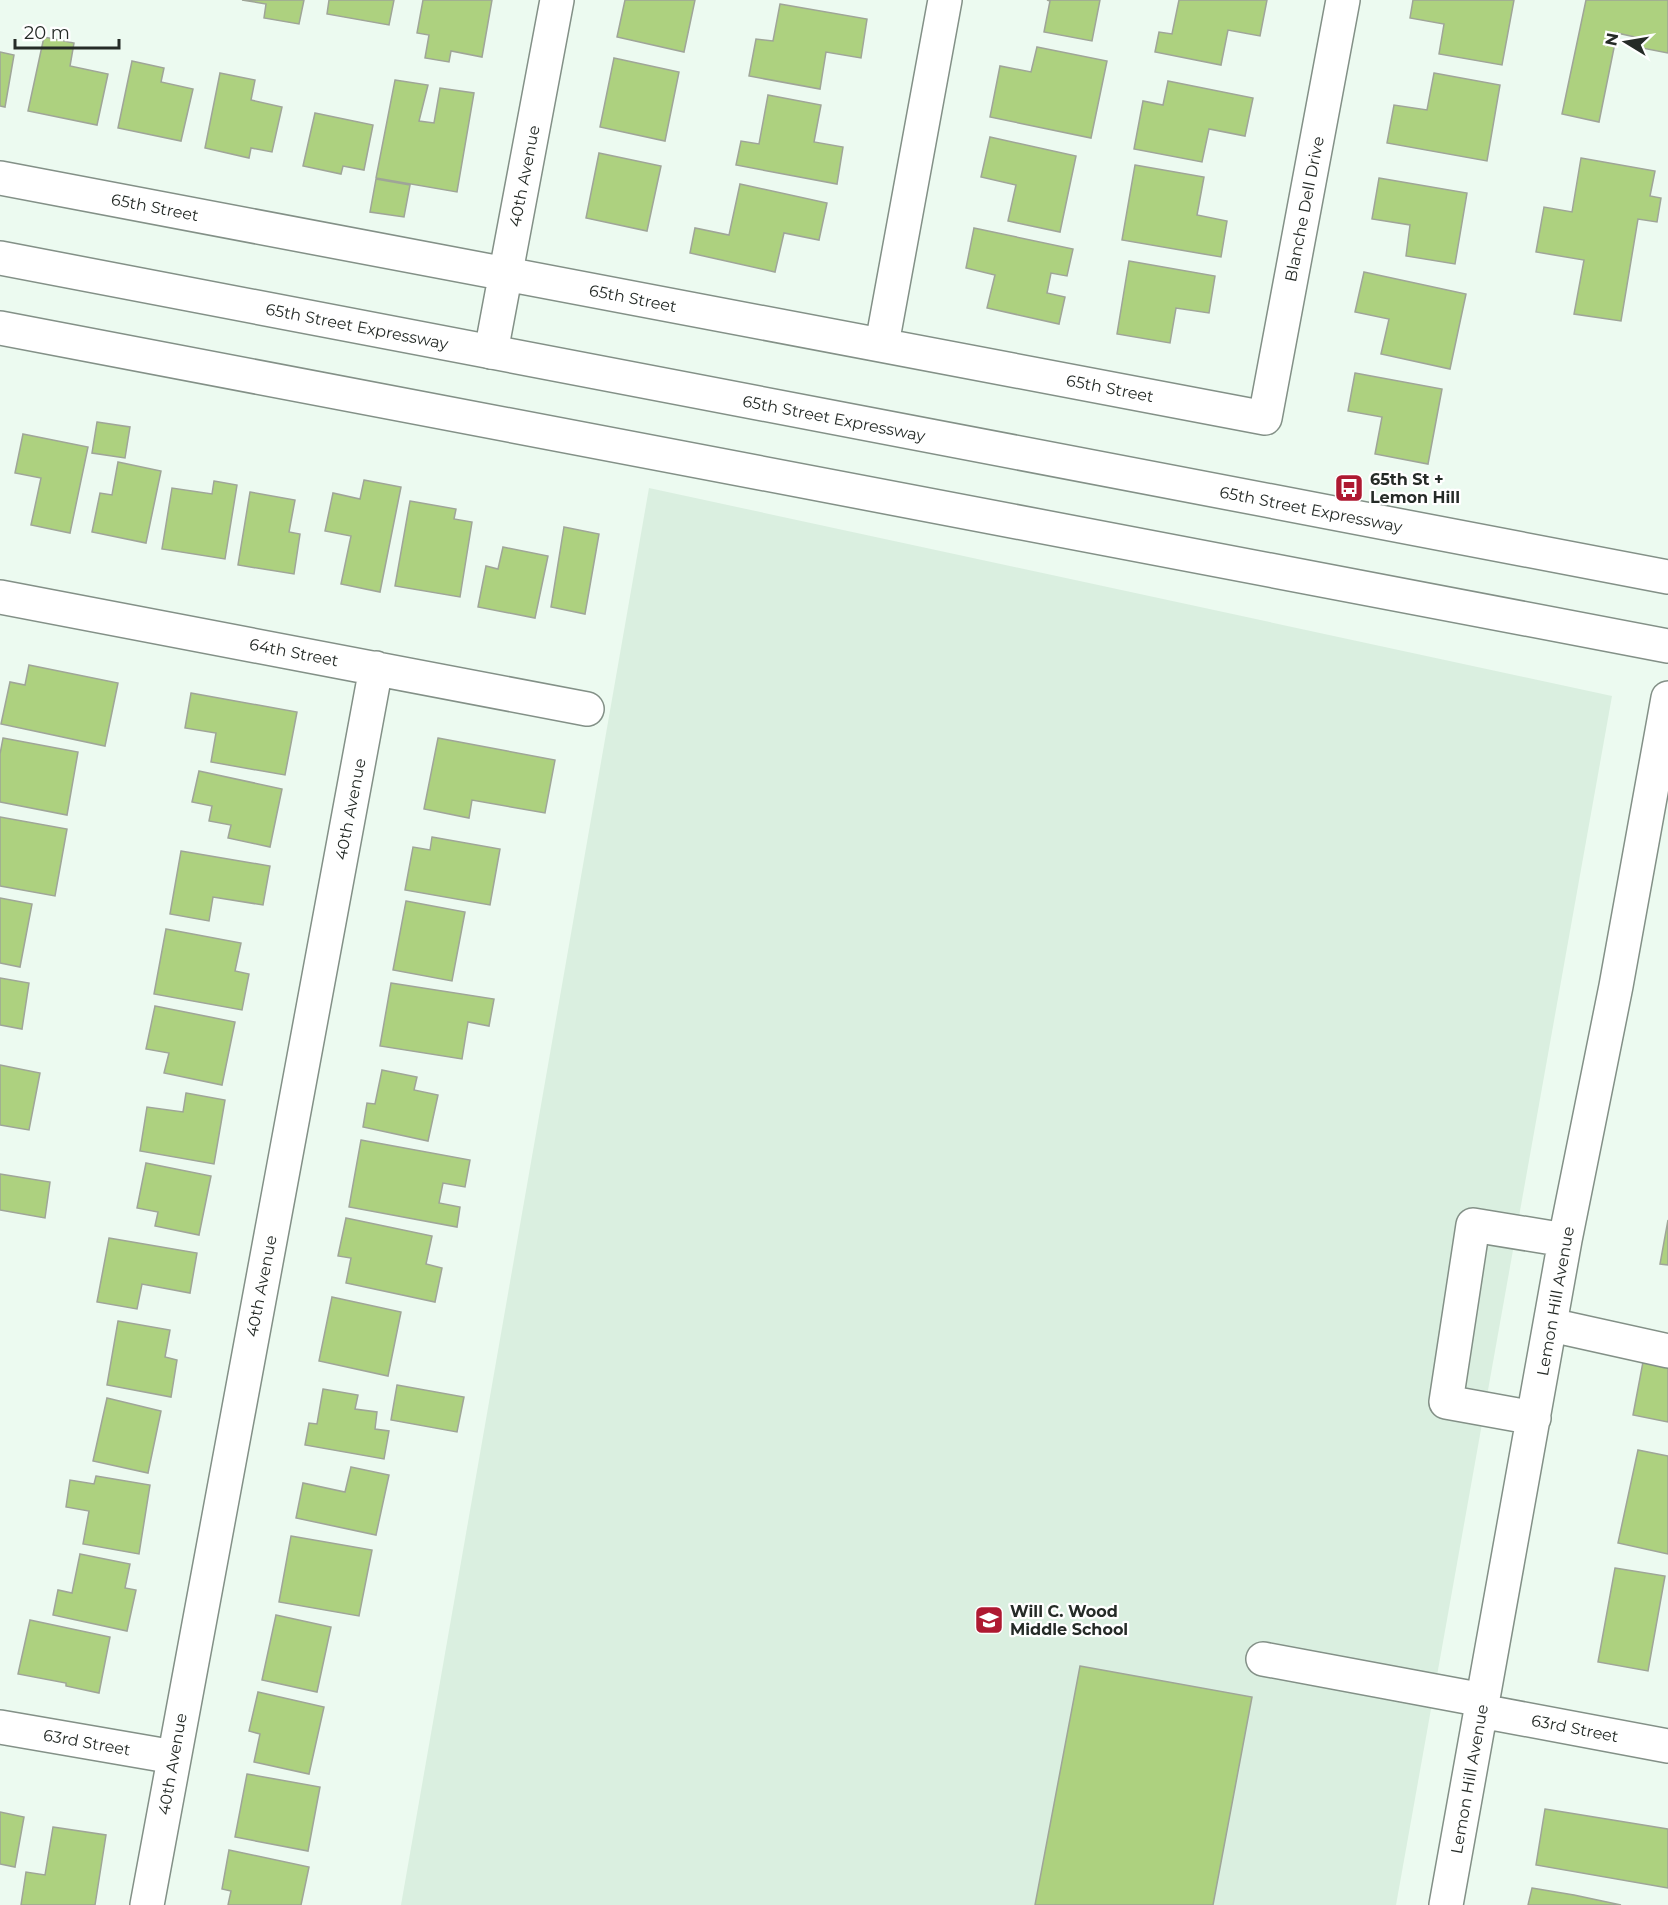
<svg xmlns="http://www.w3.org/2000/svg" width="1668" height="1905" font-family="Montserrat,sans-serif">
<rect width="100%" height="100%" fill="#ecfaf0"/>
<path fill="#daefe0" d="M649 488 1612 696 1396 1905H401Z"/>
<path fill="#add17f" stroke="#9fa598" stroke-width="1.5" d="M242 0H304L299 24 264 18 266 4Z
M329 0H394L389 25 327 14Z
M423 0H492L482 57 451 51 449 62 425 58 429 35 417 33Z
M625 0H695L684 52 617 37Z
M1047 0H1100L1092 41 1044 32 1050 1Z
M1179 0H1267L1260 36 1228 30 1221 65 1155 52 1159 32 1172 34Z
M1413 0H1514L1502 65 1439 54 1444 24 1410 18Z
M1586 0H1668V53L1642 48 1644 39 1617 33 1599 122 1562 114Z
M780 4 867 19 861 58 826 52 820 89 749 76 756 39 773 41Z
M44 37 74 43 70 66 108 74 97 125 28 111Z
M1037 47 1107 61 1091 138 990 117 1000 66 1031 72Z
M0 52 14 55 5 107 0 106Z
M614 58 679 72 665 141 600 127Z
M132 61 164 68 161 82 193 89 181 141 118 128Z
M220 73 255 80 251 100 282 107 272 152 251 148 249 158 205 148Z
M1434 73 1500 85 1487 161 1387 143 1394 105 1427 110Z
M395 80 428 85 419 121 434 123 440 88 474 93 457 192 376 178Z
M1168 81 1253 98 1245 136 1209 129 1202 162 1134 149 1143 101 1163 105Z
M768 95 821 105 814 142 843 147 837 184 736 165 741 141 759 144Z
M315 113 373 125 364 170 343 166 341 174 303 166Z
M990 137 1076 156 1060 232 1008 221 1016 185 981 177Z
M599 153 661 166 647 231 586 218Z
M1581 158 1655 171 1650 196 1661 198 1657 222 1638 219 1621 321 1574 314 1584 260 1536 252 1544 207 1572 212Z
M1135 165 1204 177 1197 215 1227 221 1221 257 1122 240Z
M1379 178 1467 193 1455 264 1406 256 1410 225 1372 219Z
M376 179 410 185 404 217 370 212Z
M740 184 827 203 819 240 784 233 775 272 690 253 695 228 729 235Z
M974 228 1073 249 1067 276 1051 273 1047 293 1065 297 1059 324 987 308 995 275 966 268Z
M1129 261 1215 276 1209 313 1176 308 1170 343 1117 334Z
M1364 272 1466 294 1450 369 1381 354 1389 319 1355 312Z
M1355 373 1442 389 1428 464 1375 454 1382 417 1348 411Z
M97 422 130 427 125 458 92 453Z
M23 434 88 447 70 533 31 525 41 478 15 473Z
M118 462 161 471 146 543 92 532 100 493 112 495Z
M364 480 401 487 380 592 341 584 351 536 325 531 333 493 360 499Z
M214 481 237 485 225 559 162 549 172 488 212 494Z
M250 492 295 500 289 532 300 534 294 574 238 565Z
M410 501 456 509 454 519 472 522 460 597 395 586Z
M564 527 599 534 585 614 551 607Z
M503 547 548 556 535 618 478 607 486 566 498 569Z
M29 665 118 683 105 746 1 724 10 682 25 685Z
M191 693 297 712 285 775 211 762 216 733 185 728Z
M3 738 78 752 67 815 0 802V754Z
M438 738 555 760 545 813 472 800 469 818 424 809Z
M199 771 282 789 270 847 228 838 231 825 209 821 212 806 192 802Z
M0 817 67 829 55 896 0 886Z
M432 837 500 849 490 905 405 890 413 847 430 850Z
M181 851 270 866 263 905 213 897 209 921 170 914Z
M0 898 32 904 20 967 0 963Z
M406 901 465 912 452 981 393 970Z
M166 929 241 943 235 971 249 974 242 1010 154 994Z
M0 978 29 983 22 1029 0 1025Z
M391 983 494 999 489 1026 468 1022 462 1059 380 1046Z
M155 1006 235 1022 222 1085 164 1073 169 1053 146 1049Z
M0 1065 40 1073 29 1130 0 1125Z
M382 1070 417 1077 414 1090 438 1095 428 1141 363 1127 367 1103 375 1104Z
M186 1093 225 1100 214 1164 140 1151 147 1107 183 1112Z
M361 1140 470 1160 465 1187 443 1183 439 1203 460 1207 457 1227 349 1207Z
M146 1163 211 1176 199 1235 155 1226 158 1212 137 1208Z
M0 1174 50 1182 45 1218 0 1210Z
M346 1218 432 1236 426 1264 442 1268 435 1302 346 1283 351 1258 338 1256Z
M1668 1220V1265L1660 1264Z
M109 1238 197 1253 190 1293 142 1284 137 1309 97 1302Z
M332 1297 401 1312 388 1376 319 1361Z
M118 1321 170 1330 165 1357 177 1360 171 1397 107 1385Z
M1643 1362 1668 1367V1422L1633 1415Z
M397 1385 464 1397 457 1432 391 1420Z
M323 1389 358 1395 355 1409 377 1412 375 1429 389 1431 384 1459 305 1445 309 1423 317 1424Z
M107 1398 161 1411 148 1473 93 1461Z
M1638 1450 1668 1456V1554L1618 1543Z
M351 1467 389 1475 376 1535 296 1518 303 1483 345 1492Z
M96 1476 150 1485 139 1554 83 1544 89 1511 66 1507 70 1480 94 1484Z
M291 1536 372 1550 359 1616 279 1602Z
M80 1554 130 1564 125 1588 136 1590 127 1631 53 1615 58 1590 72 1593Z
M1615 1568 1665 1576 1648 1671 1598 1662Z
M276 1615 331 1627 317 1692 262 1680Z
M30 1620 110 1637 99 1693 66 1686V1683L18 1674Z
M1080 1666 1252 1697 1213 1905H1035Z
M258 1692 324 1707 309 1774 254 1762 260 1734 249 1731Z
M247 1774 320 1787 308 1851 235 1837Z
M1545 1809 1668 1829V1888L1536 1865Z
M0 1812 24 1817 15 1867 0 1864Z
M53 1827 106 1835 95 1905H21L26 1872 45 1875Z
M229 1850 309 1867 301 1905H228L231 1891 222 1889Z
M1532 1888 1574 1895 1621 1905H1528Z"/>
<g fill="none" stroke-linecap="round" stroke-linejoin="round">
<g stroke="#839087" stroke-width="36">
<path id="minor" d="M0 178 1265 418 1343 0
M882 344 945 0
M491 352 557 0
M0 597 587 709
M1551 1325 1668 1351
M1534 1418 1446 1402 1473 1225 1565 1240
M1263 1659 1483 1700
M1481 1711 1668 1746
M0 1727 174 1757
M147 1905 376 668
M1446 1905 1565 1240 1616 986 1668 698"/>
</g>
<g stroke="#839087" stroke-width="36">
<path id="major" d="M0 258 1668 577
M0 328 1668 646"/>
</g>
<use href="#minor" stroke="#fff" stroke-width="33"/>
<use href="#major" stroke="#fff" stroke-width="33"/>
</g>
<defs>
<g id="bus-square" transform="scale(1.5)"><rect x="-9" y="-9" width="18" height="18" rx="4" fill="#ae1931" stroke="#fff"/><path d="M-5-6H5V4H4V6H2V4H-2V6H-4V4H-5ZM-3.5-4V0h7V-4ZM-3.5 1.2v1.5H-2V1.2ZM2 1.2v1.5H3.5V1.2Z" fill="#fff"/></g>
<g id="school-square" transform="scale(1.5)"><rect x="-9" y="-9" width="18" height="18" rx="4" fill="#ae1931" stroke="#fff"/><path d="M0-5L7-2L0 1L-7-2ZM-4 1L0 2.5L4 1V4Q0 6-4 4Z" fill="#fff"/></g>
</defs>
<g fill-rule="evenodd">
<use href="#bus-square" x="1349" y="488"/>
<use href="#school-square" x="989" y="1620"/>
</g>
<g text-anchor="middle" stroke-width="4.5" stroke-linejoin="round" paint-order="stroke">
<g font-size="16" fill="#252b27" stroke="#fff">
<text transform="translate(524 176) rotate(-79)" y="6">40th Avenue</text>
<text transform="translate(155 207) rotate(11)" y="6">65th Street</text>
<text transform="translate(1304 209) rotate(-79)" y="6">Blanche Dell Drive</text>
<text transform="translate(633 298) rotate(11)" y="6">65th Street</text>
<text transform="translate(357 326) rotate(11)" y="6">65th Street Expressway</text>
<text transform="translate(1110 388) rotate(11)" y="6">65th Street</text>
<text transform="translate(834 418) rotate(11)" y="6">65th Street Expressway</text>
<text transform="translate(1311 509) rotate(11)" y="6">65th Street Expressway</text>
<text transform="translate(294 652) rotate(11)" y="6">64th Street</text>
<text transform="translate(350 809) rotate(-79)" y="6">40th Avenue</text>
<text transform="translate(261 1286) rotate(-79)" y="6">40th Avenue</text>
<text transform="translate(1555 1301) rotate(-80)" y="6">Lemon Hill Avenue</text>
<text transform="translate(1575 1728) rotate(11)" y="6">63rd Street</text>
<text transform="translate(87 1742) rotate(10)" y="6">63rd Street</text>
<text transform="translate(172 1764) rotate(-80)" y="6">40th Avenue</text>
<text transform="translate(1469 1779) rotate(-80)" y="6">Lemon Hill Avenue</text>
</g>
<g font-size="16" font-weight="bold" fill="#252b27" stroke="#fff" text-anchor="start">
<text x="1370" y="485">65th St +<tspan x="1370" dy="18">Lemon Hill</tspan></text>
<text x="1010" y="1617">Will C. Wood<tspan x="1010" dy="18">Middle School</tspan></text>
</g>
</g>
<g transform="translate(1626 42) rotate(281)" stroke="#ffffff" stroke-width="4.5" paint-order="stroke">
<path d="M0-4.5L10 22L0 15L-10 22Z" fill="#252b27"/>
<text y="-9" font-size="16" font-weight="bold" text-anchor="middle" fill="#252b27">N</text>
</g>
<path d="M15 39v9h104v-9" fill="none" stroke="#252b27" stroke-width="3"/>
<text x="24" y="39" font-size="18" fill="#252b27" stroke="#ffffff" stroke-width="4.5" paint-order="stroke">20 m</text>
</svg>
